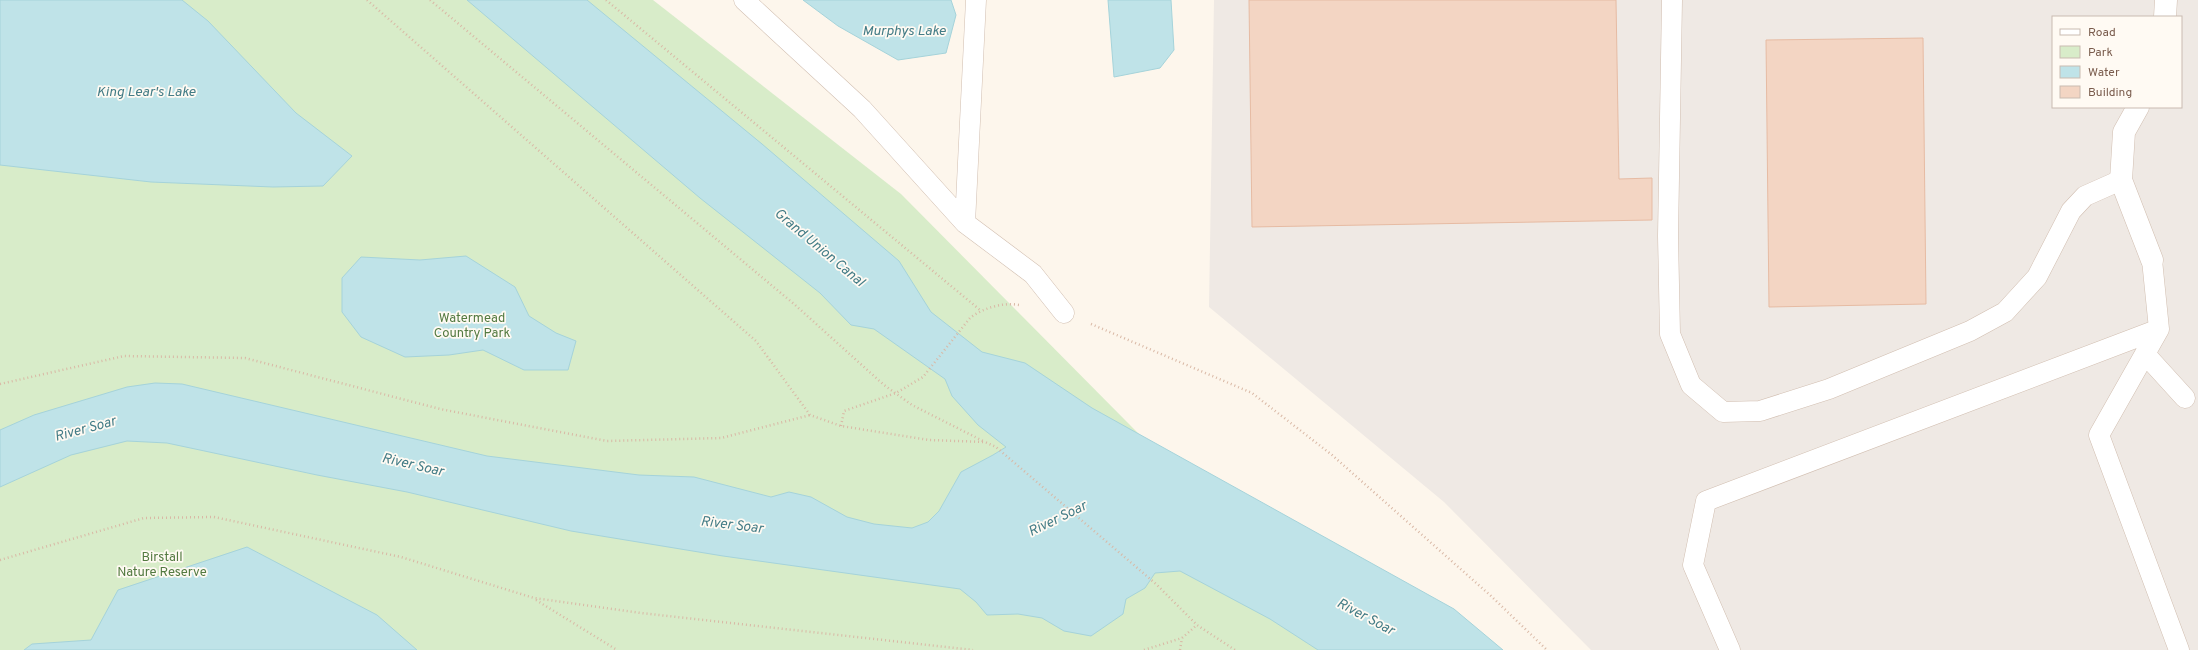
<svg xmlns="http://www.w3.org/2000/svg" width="2198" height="650" font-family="Overpass,sans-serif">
<rect width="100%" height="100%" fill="#fdf6ec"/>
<path fill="#efe9e4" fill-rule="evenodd" d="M1214 0H2198V650H1591L1444 502 1209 307ZM2053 17H2181V107H2053Z"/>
<path fill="#d8ecc9" d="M0 0H653L901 194 1353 650H0Z"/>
<path fill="#bfe3e8" stroke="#a5d3da" d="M0 0H182L208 21 296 113 352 156 323 186 273 187 151 182 0 165Z
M467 0H587L762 144 899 261 931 312 982 352 1025 363 1092 408 1454 609 1503 650H1318L1270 619 1180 571 1155 573 1145 588 1126 599 1123 614 1091 636 1064 631 1042 618 1018 614 987 615 976 602 960 589 723 556 571 531 407 492 317 475 167 443 127 441 71 455 0 487V430L34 415 127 387 155 383 182 384 487 456 639 475 694 477 771 497 789 492 811 497 847 517 874 524 912 528 928 522 939 511 961 472 993 455 1006 447 978 425 952 396 945 379 874 329 851 325 820 293 700 198Z
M803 0H951L956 15 946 53 898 60 838 26Z
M1108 0H1171L1174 50 1160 68 1114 77Z
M466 256 515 287 529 316 556 333 576 341 568 370H524L483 350 449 355 405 357 361 337 342 312V278L361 257 420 260Z
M247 547 377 615 417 650H24L32 644 91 640 118 590Z"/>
<path fill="#f3d5c3" stroke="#e6bba3" d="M1249 0H1616L1619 179 1652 178V220L1252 227Z
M1923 38 1926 304 1769 307 1766 40Z"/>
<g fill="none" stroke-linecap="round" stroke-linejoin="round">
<g stroke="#d1beb0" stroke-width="21">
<path id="lane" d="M744 0 862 109 965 223 1033 274 1064 313
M1672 0 1668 236 1670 334 1691 385 1723 412 1760 411 1829 389 1970 331 2005 312 2037 277 2071 211 2085 196 2121 180
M965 223 976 0
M2152 260 2159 329 2099 435 2179 650
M2145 354 2185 398
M1730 650 1693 565 1706 501 2159 329"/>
</g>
<g stroke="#d1beb0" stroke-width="23">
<path id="street" d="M2165 17 2166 0
M2138 107 2124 132 2121 180 2152 260"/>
</g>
<path stroke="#d9b8a5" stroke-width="2.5" stroke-dasharray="1 3" stroke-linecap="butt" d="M367 0 756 341 810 415 841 426 929 440 985 442 996 447 1156 584 1197 625 1235 650
M430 0 794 304 884 385 912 405 983 441
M606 0 980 310
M1091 324 1252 393 1332 455 1491 596 1547 650
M0 384 124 356 245 358 440 409 607 441 721 438 810 415
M841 426 844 411 896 393 923 377 970 318C983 308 1003 302 1019 305
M0 560 144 518 214 517 401 557 534 598 641 613 973 650
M536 600 617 650
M1144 650 1182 638 1197 625
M1180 650 1182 638"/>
<use href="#lane" stroke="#fff" stroke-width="20"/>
<use href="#street" stroke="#fff" stroke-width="22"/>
</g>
<g text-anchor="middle" stroke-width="3.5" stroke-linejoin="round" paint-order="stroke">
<g font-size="13" fill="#537a41" stroke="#fffaf3">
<text x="472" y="322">Watermead<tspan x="472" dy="15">Country Park</tspan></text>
<text x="162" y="561">Birstall<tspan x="162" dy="15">Nature Reserve</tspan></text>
</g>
<g font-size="14" font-style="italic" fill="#437c86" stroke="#fffaf3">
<text x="904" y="35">Murphys Lake</text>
<text x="146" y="96">King Lear's Lake</text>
<text transform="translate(820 247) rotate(40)" y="5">Grand Union Canal</text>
<text transform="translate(85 428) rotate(-15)" y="5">River Soar</text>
<text transform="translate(413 464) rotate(13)" y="5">River Soar</text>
<text transform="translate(1057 518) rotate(-26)" y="5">River Soar</text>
<text transform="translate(732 524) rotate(7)" y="5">River Soar</text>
<text transform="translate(1366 616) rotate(28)" y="5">River Soar</text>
</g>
</g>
<rect x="2052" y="16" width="130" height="92" fill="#fffaf3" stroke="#cabbb1"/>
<rect x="2060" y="29" width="20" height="6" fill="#ffffff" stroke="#cabbb1"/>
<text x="2088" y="36" font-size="12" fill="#7a5c4d">Road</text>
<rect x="2060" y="46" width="20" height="12" fill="#d8ecc9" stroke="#cabbb1"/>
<text x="2088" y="56" font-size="12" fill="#7a5c4d">Park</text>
<rect x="2060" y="66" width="20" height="12" fill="#bfe3e8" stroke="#cabbb1"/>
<text x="2088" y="76" font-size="12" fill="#7a5c4d">Water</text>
<rect x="2060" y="86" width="20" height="12" fill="#f3d5c3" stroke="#cabbb1"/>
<text x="2088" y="96" font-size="12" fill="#7a5c4d">Building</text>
</svg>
